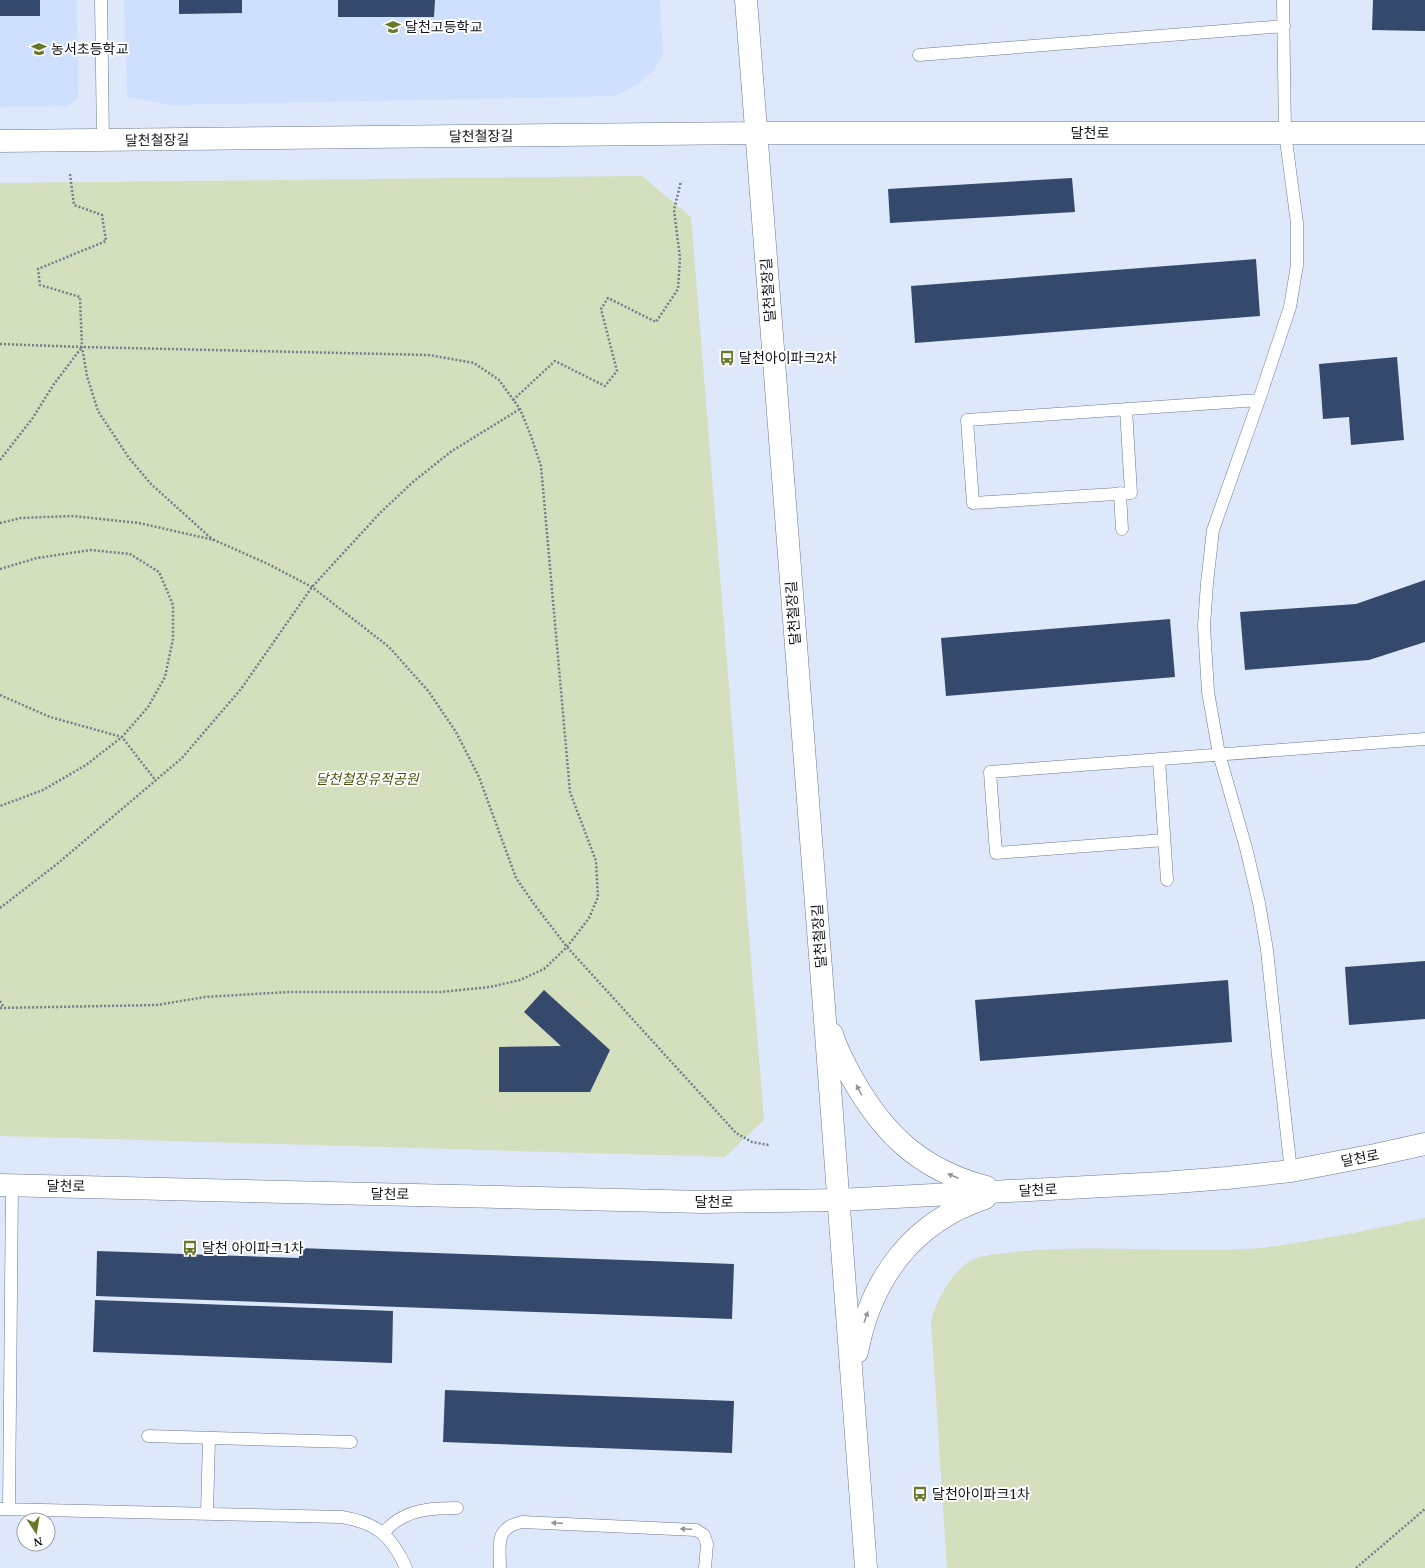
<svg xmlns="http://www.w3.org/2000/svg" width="1425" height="1568" font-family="'Noto Serif','Noto Sans KR',serif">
<rect width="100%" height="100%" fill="#dde8fb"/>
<path fill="#cee0fe" d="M0 0H77L78 98 68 106 0 107Z
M124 0H660L663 54 652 72 637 85 615 96 172 105 127 97Z"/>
<path fill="#d4dfbe" d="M642 176 691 217 764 1120 725 1157 0 1136V183Z
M1425 1218V1568H947L931 1321C937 1300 949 1276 967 1263 980 1254 999 1254 1014 1252 1091 1244 1169 1253 1246 1249 1260 1249 1275 1246 1288 1244 1334 1237 1380 1228 1425 1218Z"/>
<path fill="#35496c" d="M0 0H40V16H0Z
M179 0H242V13L179 14Z
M338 0H435L434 17H338Z
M1373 0H1425V31L1372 30Z
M1072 178 1075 212 890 223 888 189Z
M1256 259 1260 316 915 343 911 286Z
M1397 357 1404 440 1351 445 1349 417 1323 419 1319 364Z
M1425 580V642L1369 660 1245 670 1240 612 1356 604Z
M1170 619 1175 677 946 696 941 638Z
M1425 961V1019L1349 1025 1345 967Z
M1228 980 1232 1042 980 1061 975 1000Z
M544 990 610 1050 590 1092H499V1047L561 1046 524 1012Z
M299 1248 734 1264 732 1319 96 1296 97 1251 299 1258Z
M95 1300 393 1311 392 1363 93 1352Z
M445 1390 734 1401 732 1453 443 1442Z"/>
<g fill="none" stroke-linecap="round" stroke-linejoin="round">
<g stroke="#6e7a8f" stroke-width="13">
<path id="lane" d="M101 0 103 140
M1283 0 1285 133 1297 223V265L1290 307 1259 400 1213 530 1207 583 1204 626 1208 692 1219 754 1246 848 1259 903 1267 950 1278 1055 1291 1171
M919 55 1284 26
M1126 409 1131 493 973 503 967 420 1259 400
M1120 493 1122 529
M1159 759 1167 880
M1164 840 996 853 990 772 1425 739
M148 1436 351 1442
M0 1509 342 1517C377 1523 392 1536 406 1568
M9 1509 12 1185
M207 1514 209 1438
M383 1533C388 1529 392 1523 398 1520 415 1509 436 1508 457 1508
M500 1568C500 1545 494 1528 522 1522L696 1530 704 1535 707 1544 705 1568"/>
</g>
<g stroke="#6e7a8f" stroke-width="23">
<path id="secondary" d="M746 0 824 1007 866 1568
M0 141 756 133H1425
M832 1034C836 1048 844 1063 851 1076 883 1134 921 1170 986 1187
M0 1185 703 1202 839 1200 1162 1183 1227 1178 1291 1171 1375 1155 1425 1144
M857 1352C871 1279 912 1222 985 1198"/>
</g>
<path stroke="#757d8a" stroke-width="2.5" stroke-dasharray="2 2" stroke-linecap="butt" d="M70 174 74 205 102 215 106 241 38 269 40 285 80 297 82 347 87 376 98 411 129 458 151 484 213 540
M0 344 82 347 429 355 474 363 499 380 520 409 531 436 541 466 570 792 596 861 598 897 589 918 567 947 544 969 520 980 490 987 441 992H288L205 997 157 1005 0 1008
M513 400 555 361 605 386 617 371 601 309 608 298 656 322 678 289 680 258 674 210 681 181
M0 460 32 419 54 384 82 347
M0 523 21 518 72 516 139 523 214 540 268 564 312 587 389 647 429 692 456 732 479 777 516 878 534 904 567 947 736 1133 752 1142 769 1145
M0 569 37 558 91 550 130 554 159 572 173 605V639L165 677 148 707 122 737 86 765 43 790 0 806
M0 695 50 717 122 737 156 781
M0 908 57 864 182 758 241 689 312 587 380 513 414 481 452 451 520 409
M0 1001 4 1008
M1356 1568 1425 1509"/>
<use href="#lane" stroke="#fff" stroke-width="12"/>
<use href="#secondary" stroke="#fff" stroke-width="22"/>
</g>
<defs><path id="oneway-solid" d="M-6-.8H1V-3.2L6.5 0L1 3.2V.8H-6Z"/></defs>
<g fill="#949699">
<use href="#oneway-solid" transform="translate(859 1090) rotate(-118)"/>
<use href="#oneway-solid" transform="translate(953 1176) rotate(-157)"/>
<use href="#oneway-solid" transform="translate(866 1317) rotate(-71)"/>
<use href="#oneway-solid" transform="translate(557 1523) rotate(-177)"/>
<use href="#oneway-solid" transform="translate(686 1529) rotate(-177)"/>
</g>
<defs>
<g id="school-bare" transform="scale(1.2)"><path d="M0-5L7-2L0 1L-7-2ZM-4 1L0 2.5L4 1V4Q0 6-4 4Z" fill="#667a2a" stroke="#fff" stroke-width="2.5" paint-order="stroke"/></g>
<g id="bus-bare" transform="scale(1.2)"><path d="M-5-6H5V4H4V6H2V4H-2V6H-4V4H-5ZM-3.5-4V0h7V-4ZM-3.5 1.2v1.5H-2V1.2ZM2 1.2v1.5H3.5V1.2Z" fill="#667a2a" stroke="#fff" stroke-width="2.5" paint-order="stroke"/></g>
</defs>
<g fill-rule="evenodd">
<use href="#school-bare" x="393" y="27"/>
<use href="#school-bare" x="39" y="49"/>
<use href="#bus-bare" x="727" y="358"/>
<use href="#bus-bare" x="190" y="1248"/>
<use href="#bus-bare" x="920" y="1494"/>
</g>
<g text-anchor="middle" stroke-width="4" stroke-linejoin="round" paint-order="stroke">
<g font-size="14" fill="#11151d" stroke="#fff" text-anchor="start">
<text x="405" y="32">달천고등학교</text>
<text x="51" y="54">농서초등학교</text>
<text x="739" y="363">달천아이파크2차</text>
<text x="202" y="1253">달천 아이파크1차</text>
<text x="932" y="1499">달천아이파크1차</text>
</g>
<g font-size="14" fill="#11151d" stroke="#fff">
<text x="1090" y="138">달천로</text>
<text transform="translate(481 136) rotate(-1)" y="5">달천철장길</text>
<text transform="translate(157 140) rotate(-1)" y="5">달천철장길</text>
<text transform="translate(768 290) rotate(-94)" y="5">달천철장길</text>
<text transform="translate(793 613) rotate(-94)" y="5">달천철장길</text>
<text transform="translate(819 936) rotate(-94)" y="5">달천철장길</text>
<text transform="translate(1360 1158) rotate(-11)" y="5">달천로</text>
<text transform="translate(66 1186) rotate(1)" y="5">달천로</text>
<text transform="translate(1038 1190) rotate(-3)" y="5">달천로</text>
<text transform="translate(390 1194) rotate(1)" y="5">달천로</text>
<text x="714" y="1207">달천로</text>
</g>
<g font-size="14" font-style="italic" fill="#43530a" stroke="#fff">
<text x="367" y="784">달천철장유적공원</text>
</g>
</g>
<g transform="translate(36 1532) rotate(168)"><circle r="19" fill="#ffffff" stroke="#a0a1a5"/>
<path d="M0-3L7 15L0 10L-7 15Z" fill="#667a2a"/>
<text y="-6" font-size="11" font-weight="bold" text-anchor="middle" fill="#11151d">N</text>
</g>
</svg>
